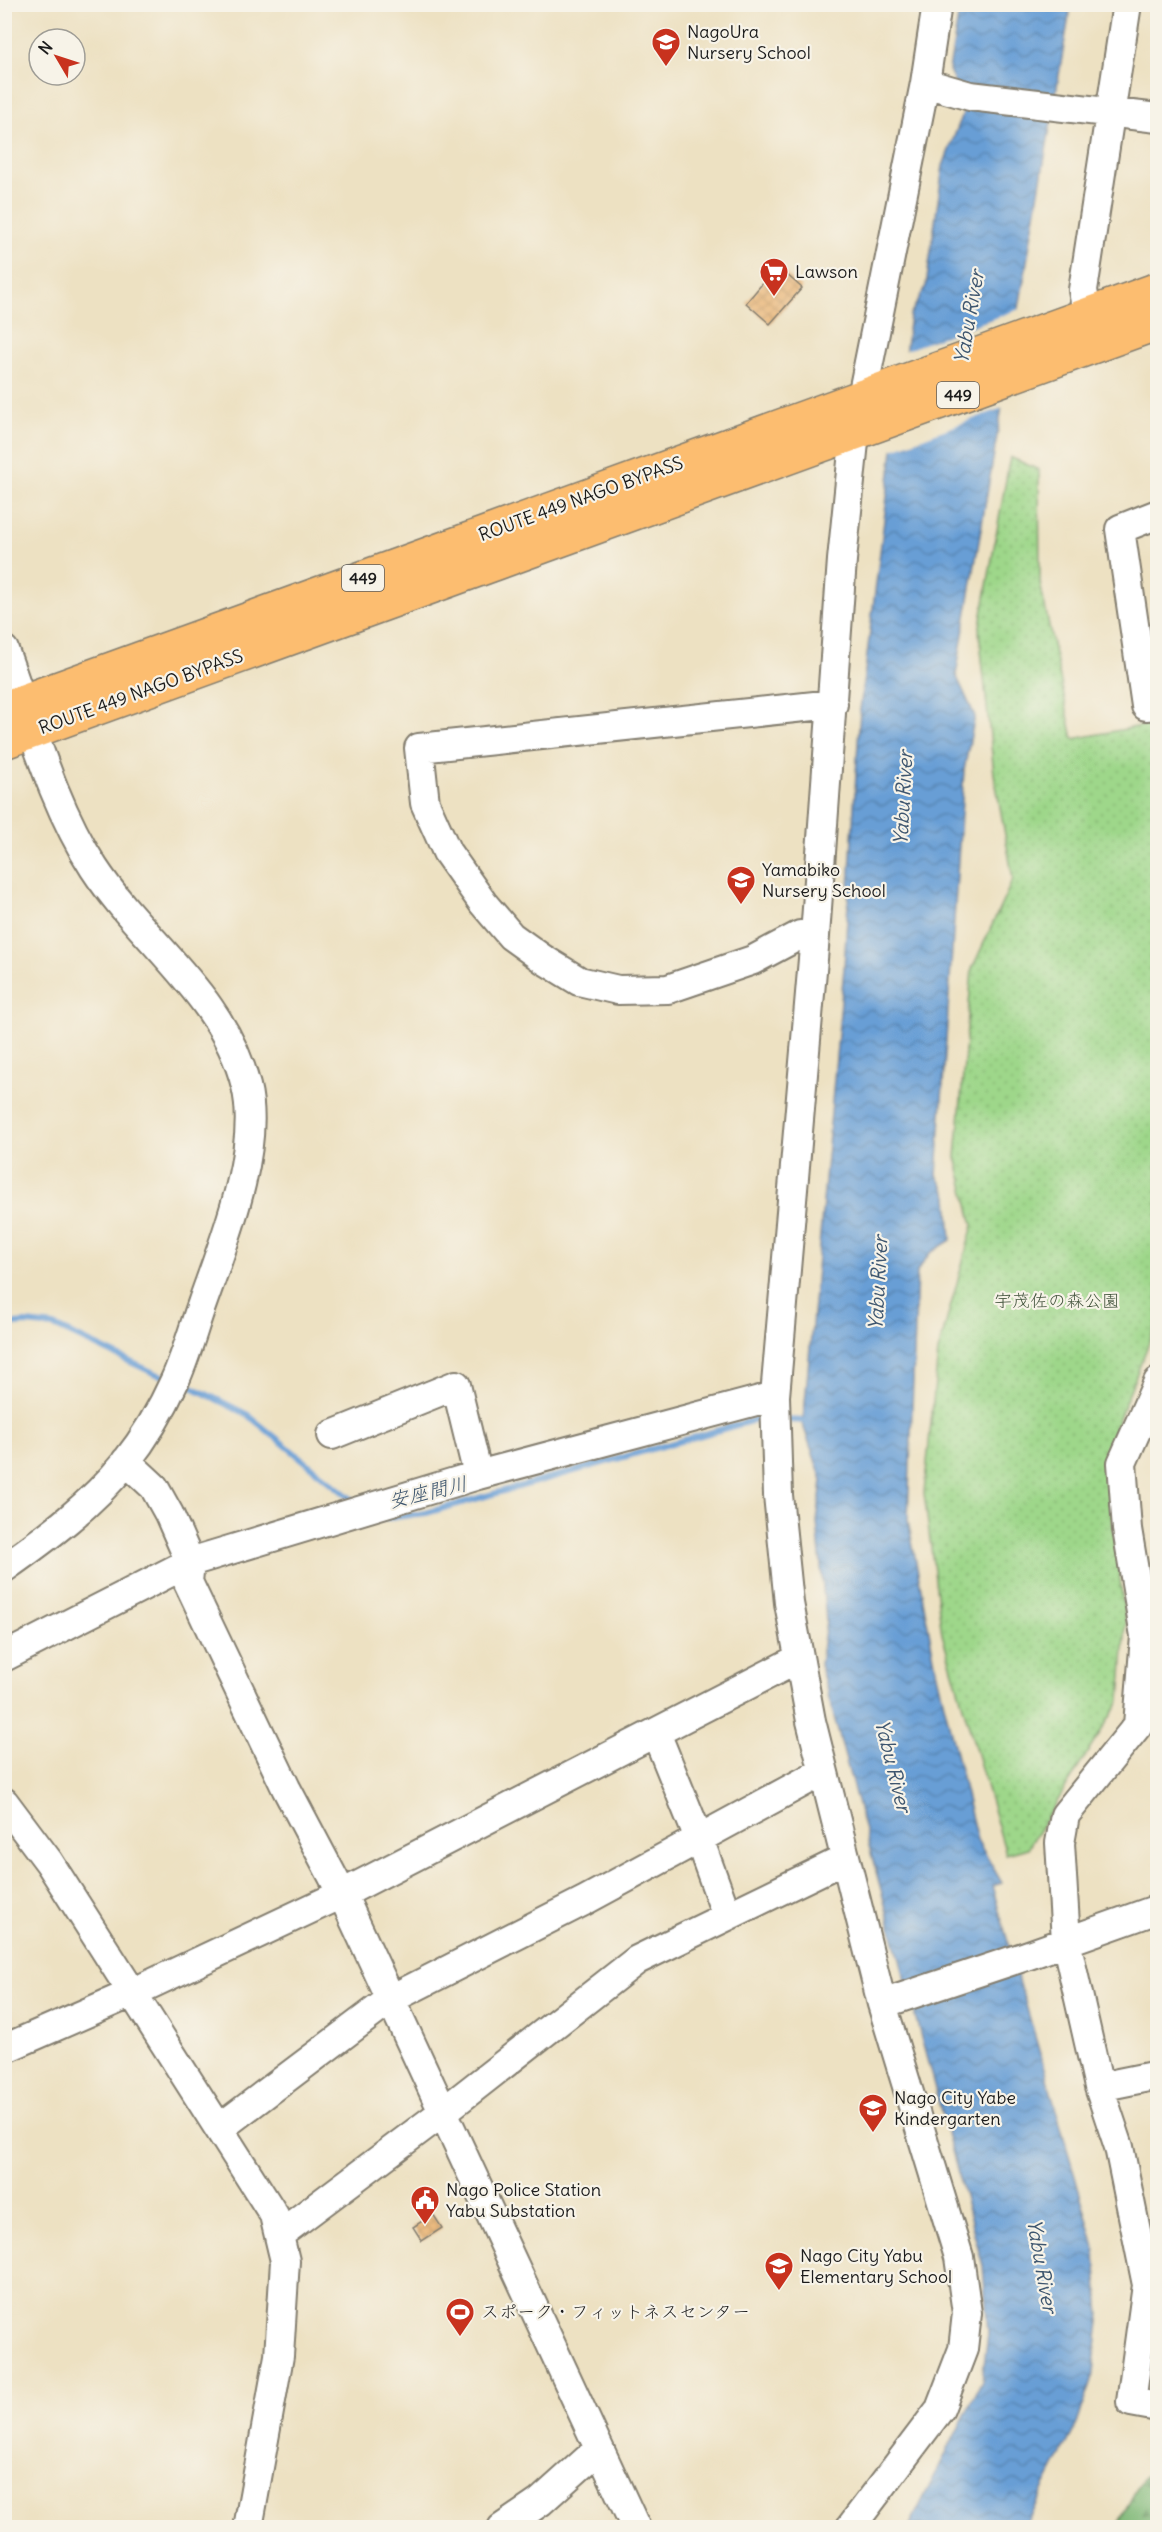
<svg xmlns="http://www.w3.org/2000/svg" width="1162" height="2532" font-family="Delius,'Klee One',sans-serif">
<defs>
<pattern id="forest-firs" width="22" height="20" patternUnits="userSpaceOnUse" patternTransform="scale(1.5)"><rect width="22" height="20" fill="#7eb876"/><path d="M5 1l3.5 6h-7zM16 11l3.5 6h-7z" fill="#669560"/></pattern>
<pattern id="park-dots" width="8" height="8" patternUnits="userSpaceOnUse" patternTransform="scale(1.5)"><rect width="8" height="8" fill="#9ed78a"/><path d="M2 2h.1M6 6h.1" fill="none" stroke="#88b876" stroke-width="1.8" stroke-linecap="round"/></pattern>
<pattern id="water-waves" width="16" height="10" patternUnits="userSpaceOnUse" patternTransform="scale(1.5)"><rect width="16" height="10" fill="#679ed5"/><path d="M0 5q4-4 8 0t8 0" fill="none" stroke="#5480ac"/></pattern>
<pattern id="building-cross-hatch" width="8" height="8" patternUnits="userSpaceOnUse" patternTransform="scale(1.5)"><rect width="8" height="8" fill="#e9b372"/><path d="M0 0l8 8M0 8l8-8" fill="none" stroke="#c79962"/></pattern>
</defs>
<rect width="100%" height="100%" fill="#f7f3e8"/>
<filter id="ink" filterUnits="userSpaceOnUse"><feTurbulence type="fractalNoise" baseFrequency=".0167" numOctaves="2"/><feDisplacementMap in="SourceGraphic" scale="12" xChannelSelector="R" yChannelSelector="G"/><feConvolveMatrix kernelMatrix="1 2 1 2 8 2 1 2 1" color-interpolation-filters="sRGB"/></filter>
<filter id="wash" filterUnits="userSpaceOnUse"><feTurbulence type="fractalNoise" baseFrequency=".008" numOctaves="4" result="noise"/><feDisplacementMap in="SourceGraphic" scale="24" xChannelSelector="R" yChannelSelector="G"/><feGaussianBlur stdDeviation="1.35" result="paint"/><feColorMatrix in="noise" values="0 0 0 0 0 0 0 0 0 0 0 0 0 0 0 0 0 1.4 0 .05"/><feComposite in="paint" operator="in"/></filter>
<g filter="url(#wash)">
<rect width="100%" height="100%" fill="#ede1c2"/>
<path fill="url(#forest-firs)" stroke="#4d6a49" stroke-width="1.5" d="M1157 2470V2527H1116L1143 2477Z"/>
<path fill="url(#park-dots)" stroke="#5d7a53" stroke-width="1.5" d="M1010 457 1039 470 1040 583 1073 739 1157 723 1158 1320 1112 1436 1109 1497 1126 1624 1120 1701 1028 1848 1006 1854 942 1634 924 1493 938 1352 973 1225 956 1157 972 969 1013 879 994 774 979 631Z"/>
<path fill="url(#water-waves)" stroke="#425d78" stroke-width="1.5" d="M960 5H1071L956 675 975 716 964 770 937 1175 948 1196 951 1240 930 1253 917 1271 908 1520 938 1679 977 1840 1002 1883 992 1886 1094 2243 1100 2314 1092 2380 1077 2424 1024 2527H909L982 2381 988 2333 983 2266 820 1665 826 1621 817 1522 822 1480 803 1425 844 968 860 710 910 315 926 286 943 166 965 108 949 70Z"/>
<path fill="#ede1c2" d="M1022 308 1005 407 888 451 901 352Z"/>
<g fill="none" stroke-linecap="round" stroke-linejoin="round">
<path stroke="#679ed5" stroke-width="6" d="M4 1325 26 1323 54 1326 154 1373 169 1378
M182 1382 248 1415 355 1502
M782 1420 811 1421
M373 1520 426 1513 758 1419 769 1420"/>
</g>
<g id="blocks">
<path fill="url(#building-cross-hatch)" d="M777 266 802 288 770 324 746 303Z
M433 2214 442 2228 422 2241 413 2227Z"/>
</g>
</g>
<g filter="url(#ink)">
<use href="#blocks" fill-opacity="0" stroke="#847e6f" stroke-width="1.5"/>
<g fill="none" stroke-linecap="round" stroke-linejoin="round">
<g stroke="#847e6f" stroke-width="32">
<path id="minor" d="M925 83 970 96 1158 118
M1087 314 1083 290 1127 4
M1158 514 1120 529 1146 706 1158 705
M4 650C31 723 52 803 94 868 143 943 223 994 246 1086 262 1150 223 1244 202 1304 193 1329 186 1356 175 1380 162 1409 145 1438 125 1463 91 1505 48 1537 4 1568
M815 936 800 935 753 960 668 989 618 990 579 981 543 959 511 936 483 903 447 852 425 803 419 748 833 704
M1158 1382 1122 1463 1127 1529 1145 1636 1138 1725 1065 1815 1060 1843 1066 1941 1099 2087 1119 2147 1147 2285 1131 2402 1158 2407
M332 1435 456 1385 478 1475
M126 1461 154 1487 169 1514 190 1562 188 1582 286 1788 342 1894 636 2528
M4 1657 190 1562 478 1475 775 1396
M656 1733 699 1839 727 1916
M4 1802 49 1862 274 2215 285 2261 279 2356 248 2528
M882 2004 1026 1956 1158 1909
M4 2049 132 1993 342 1894 798 1659
M1099 2087 1158 2075
M220 2128 391 1999 584 1901 822 1772
M279 2235 443 2112 637 1960 843 1860
M502 2528 540 2502 599 2449
M850 2528 940 2409 963 2349 967 2313 959 2257 882 2004 811 1721 789 1603 778 1495 775 1396 815 936 842 560 855 432 925 83 937 4"/>
</g>
<g stroke="#847e6f" stroke-width="36">
<path id="highway" d="M4 708 1158 289
M4 742 1158 323"/>
</g>
<use href="#minor" stroke="#fff" stroke-width="28"/>
<use href="#highway" stroke="#fcbd6f" stroke-width="33"/>
</g>
</g>
<defs>
<g id="school-pin" transform="scale(1.5)"><path d="M0 17L-7.5 6A9.5 9.5 0 1 1 7.5 6Z" fill="#c8321e" stroke="#f7f3e8"/><path d="M0-5L7-2L0 1L-7-2ZM-4 1L0 2.5L4 1V4Q0 6-4 4Z" fill="#fff"/></g>
<g id="supermarket-pin" transform="scale(1.5)"><path d="M0 17L-7.5 6A9.5 9.5 0 1 1 7.5 6Z" fill="#c8321e" stroke="#f7f3e8"/><path d="M-6-5.5h2.5l.6 2H6L4.5 2H-2.5L-4.4-4H-6ZM-1.5 3.2a1.3 1.3 0 1 0 .1 0ZM3 3.2a1.3 1.3 0 1 0 .1 0Z" fill="#fff"/></g>
<g id="civic-pin" transform="scale(1.5)"><path d="M0 17L-7.5 6A9.5 9.5 0 1 1 7.5 6Z" fill="#c8321e" stroke="#f7f3e8"/><path d="M-.6-6.5H3V-4.5H.6V-3L4-1V1h2V6H-6V1h2V-1L-.6-3ZM-1.2 2.5V6h2.4V2.5Z" fill="#fff"/></g>
<g id="stadium-pin" transform="scale(1.5)"><path d="M0 17L-7.5 6A9.5 9.5 0 1 1 7.5 6Z" fill="#c8321e" stroke="#f7f3e8"/><path d="M0-5a6.5 5 0 1 0 0 10a6.5 5 0 1 0 0-10ZM-3.5-1.8h7v3.6h-7Z" fill="#fff"/></g>
</defs>
<g fill-rule="evenodd">
<use href="#school-pin" x="666" y="42"/>
<use href="#supermarket-pin" x="774" y="272"/>
<use href="#school-pin" x="741" y="880"/>
<use href="#school-pin" x="873" y="2108"/>
<use href="#civic-pin" x="425" y="2200"/>
<use href="#school-pin" x="779" y="2266"/>
<use href="#stadium-pin" x="460" y="2312"/>
</g>
<g text-anchor="middle" stroke-width="4.5" stroke-linejoin="round" paint-order="stroke">
<g fill="#f7f3e8" stroke="#5e5c59" stroke-width="1.5">
<rect x="937" y="382" width="42" height="26" rx="4.5"/>
<rect x="342" y="565" width="42" height="26" rx="4.5"/>
</g>
<g font-size="16" font-weight="bold" fill="#1c1c1c">
<text x="958" y="401">449</text>
<text x="363" y="584">449</text>
</g>
<g font-size="18" fill="#1c1c1c" stroke="#f7f3e8" text-anchor="start">
<text x="687" y="38">NagoUra<tspan x="687" dy="21">Nursery School</tspan></text>
<text x="795" y="278">Lawson</text>
<text x="762" y="876">Yamabiko<tspan x="762" dy="21">Nursery School</tspan></text>
<text x="894" y="2104">Nago City Yabe<tspan x="894" dy="21">Kindergarten</tspan></text>
<text x="446" y="2196">Nago Police Station<tspan x="446" dy="21">Yabu Substation</tspan></text>
<text x="800" y="2262">Nago City Yabu<tspan x="800" dy="21">Elementary School</tspan></text>
<text x="481" y="2318">スポーク・フィットネスセンター</text>
</g>
<g font-size="18" fill="#1c1c1c" stroke="#f7f3e8">
<text transform="translate(581 499) rotate(-20)" y="6">ROUTE 449 NAGO BYPASS</text>
<text transform="translate(141 692) rotate(-20)" y="6">ROUTE 449 NAGO BYPASS</text>
</g>
<g font-size="18" fill="#43543d" stroke="#f7f3e8">
<text x="1057" y="1307">宇茂佐の森公園</text>
</g>
<g font-size="20" font-style="italic" fill="#3e566f" stroke="#f7f3e8">
<text transform="translate(969 317) rotate(-80)" y="7">Yabu River</text>
<text transform="translate(903 798) rotate(-87)" y="7">Yabu River</text>
<text transform="translate(878 1283) rotate(-87)" y="7">Yabu River</text>
<text transform="translate(428 1492) rotate(-13)" y="7">安座間川</text>
<text transform="translate(893 1766) rotate(76)" y="7">Yabu River</text>
<text transform="translate(1042 2266) rotate(80)" y="7">Yabu River</text>
</g>
</g>
<rect width="1162" height="2532" fill="none" stroke="#f7f3e8" stroke-width="24"/>
<g transform="translate(57 57) rotate(309)"><circle r="28" fill="#f7f3e8" stroke="#9f9d96" stroke-width="1.5"/>
<path d="M0-4.5L10 22L0 15L-10 22Z" fill="#c8321e"/>
<text y="-9" font-size="16" font-weight="bold" text-anchor="middle" fill="#1c1c1c">N</text>
</g>
</svg>
